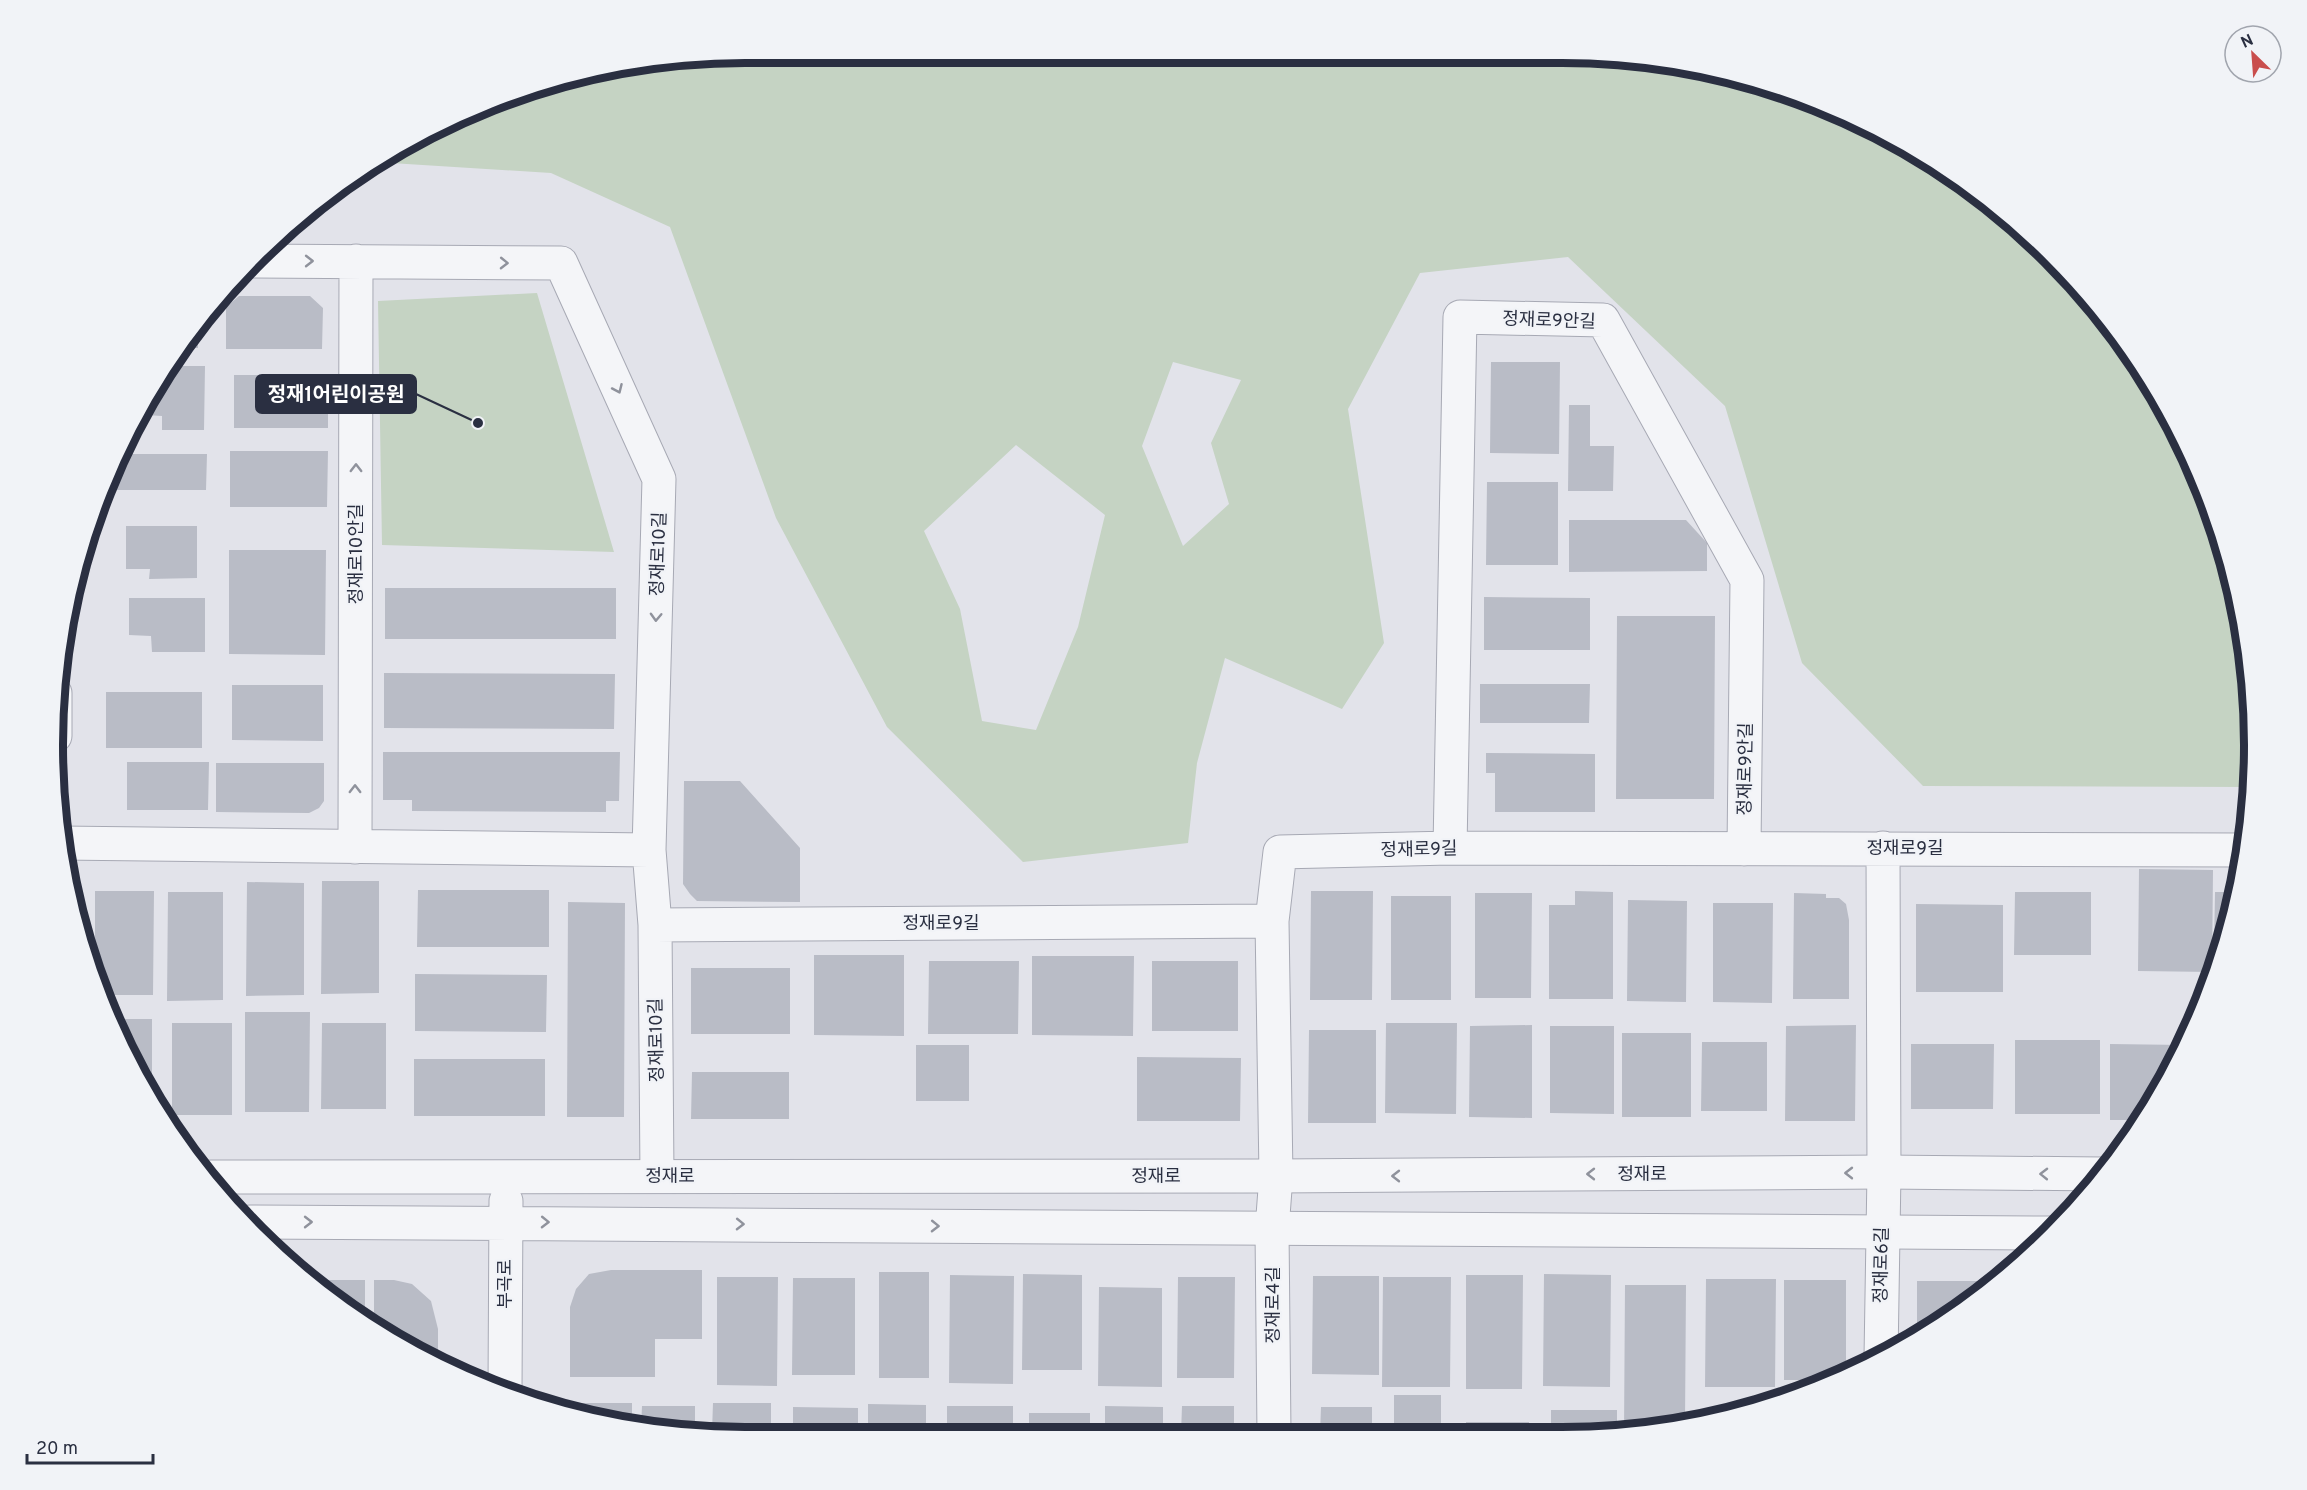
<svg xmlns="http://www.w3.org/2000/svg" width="2307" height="1490" font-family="Overpass,'Noto Sans KR',sans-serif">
<rect width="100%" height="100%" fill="#e2e3ea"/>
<path fill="#c5d3c3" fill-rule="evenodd" d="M654 58H1653L1742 76 1868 124 2018 224 2111 323 2183 438 2231 565 2253 699 2250 787 1923 786 1802 663 1725 406 1568 257 1420 273 1348 409 1384 643 1342 709 1225 658 1197 763 1188 843 1023 862 887 727 776 518 670 227 551 173 375 162 523 89ZM1173 362 1241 380 1211 443 1229 504 1183 546 1142 446ZM1016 445 1105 515 1078 627 1036 730 982 721 960 609 924 531Z
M537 293 614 552 382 545 378 301Z"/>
<path fill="#b9bcc6" d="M239 296H310L323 308 322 349H226V307Z
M198 320V348H180L196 323Z
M1491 362H1560L1559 454 1490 453Z
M167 366H205L204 430H162V416L146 415V398Z
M234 375H328V428H234Z
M1569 405H1590V446H1614L1613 491H1568Z
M230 451H328L327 507H230Z
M120 454H207L206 490H104Z
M1487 482H1558V565H1486Z
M1569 520H1686L1707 543V571L1569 572Z
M126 526H197V578L149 579 150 569H126Z
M229 550H326L325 655 229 654Z
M385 588H616V639H385Z
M1484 597 1590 598V650H1484Z
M129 598H205V652H152L151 636 129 635Z
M1617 616H1715L1714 799H1616Z
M384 673 615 674 614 729 384 728Z
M1480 684H1590L1589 723H1480Z
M232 685H323V741L232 740Z
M106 692H202V748H106Z
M383 752H620L619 801H606V812L412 811V800H383Z
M1486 753 1595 754V812H1495V773H1486Z
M127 762H209L208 810H127Z
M216 763H324V801L319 808 309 813 216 812Z
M684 781H740L800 848V902L697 901 690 894 683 884Z
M2139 869 2213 870 2212 972 2138 971Z
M322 881H379V993L321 994Z
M247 882 304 883V995L246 996Z
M418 890H549V947H417Z
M95 891H154L153 995H100L95 979Z
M1311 891H1373L1372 1000H1310Z
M1575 891 1613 892V999H1549V905H1575Z
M168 892H223V1000L167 1001Z
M2015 892H2091V955H2014Z
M2215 892H2235L2222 949H2214Z
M1475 893H1532L1531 998H1475Z
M1794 893 1826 894V898H1839L1846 904 1849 920V999H1793Z
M1391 896H1451V1000H1391Z
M1628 900 1687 901 1686 1002 1627 1001Z
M568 902 625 903 624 1117H567Z
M1713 903H1773L1772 1003 1713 1002Z
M1916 904 2003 905V992H1916Z
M814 955H904V1036L814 1035Z
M1032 956H1134L1133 1036 1032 1035Z
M929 961H1019L1018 1034H928Z
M1152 961H1238V1031H1152Z
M691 968H790V1034H691Z
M415 974 547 975 546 1032 415 1031Z
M245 1012H310L309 1112H245Z
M110 1019H152V1098L118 1035Z
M172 1023H232V1115H172Z
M322 1023H386V1109H321Z
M1386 1023H1457L1456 1114 1385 1113Z
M1532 1025V1118L1469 1117 1470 1026Z
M1856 1025 1855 1121H1785L1786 1026Z
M1550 1026H1614V1114L1550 1113Z
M1309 1030H1376V1123H1308Z
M1622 1033H1691V1117H1622Z
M2015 1040H2100V1114H2015Z
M1702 1042H1767V1111H1701Z
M1911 1044H1994L1993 1109H1911Z
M2110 1044 2183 1045 2162 1091 2141 1120H2110Z
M916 1045H969V1101H916Z
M1137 1057 1241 1058 1240 1121H1137Z
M414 1059H545V1116H414Z
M692 1072H789V1119H691Z
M611 1270H702V1339H655V1377H570V1307L576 1289 589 1274Z
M879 1272H929V1378H879Z
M1023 1274 1082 1275V1370H1022Z
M1544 1274 1611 1275 1610 1387 1543 1386Z
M950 1275 1014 1276 1013 1384 949 1383Z
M1466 1275H1523L1522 1389H1466Z
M1313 1276H1379V1375L1312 1374Z
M717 1277H778L777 1386 717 1385Z
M1178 1277H1235L1234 1378H1177Z
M1383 1277H1451L1450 1387H1382Z
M793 1278H855V1375H792Z
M1706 1279H1776L1775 1387H1705Z
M308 1280H365V1321Z
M374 1280H394L412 1284 431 1301 438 1329V1364L398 1345 374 1327Z
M1784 1280H1846V1374L1830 1380H1784Z
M1917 1281H1977V1298L1917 1336Z
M1625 1285H1686L1685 1423 1624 1433Z
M1099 1287 1162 1288V1387L1098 1386Z
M1394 1395H1441V1435H1394Z
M560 1403H632V1425L560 1406Z
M713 1403H771V1432H712Z
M868 1404 926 1405V1433H868Z
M642 1406H695V1432H655L641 1428Z
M947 1406H1013V1433H947Z
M1105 1406 1163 1407V1434H1105Z
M1182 1406H1234V1434H1181Z
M793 1407 858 1408V1433L793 1432Z
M1321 1407H1372V1435H1320Z
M1551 1410H1617V1434L1551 1436Z
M1029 1413H1090V1434L1029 1433Z
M1466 1422H1529V1436L1466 1435Z"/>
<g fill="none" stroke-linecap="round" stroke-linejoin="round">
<g stroke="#a7a9b4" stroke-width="35">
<path id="minor" d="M251 261 561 263 659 479 649 850 655 925 657 1176
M55 736V693
M60 843 649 850
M355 847 356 261
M1450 848 1460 317 1603 320 1747 580 1744 849
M1272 921 1276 1176 1272 1229 1274 1434
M655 925 1272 921 1280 852 1450 848 2245 850
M1881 1358 1884 1172 1883 848"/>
</g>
<g stroke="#a7a9b4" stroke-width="35">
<path id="tertiary" d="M211 1177 1276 1176 1884 1172 2102 1174
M250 1222 2049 1233
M505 1391 506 1201"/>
</g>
<use href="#minor" stroke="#f4f5f8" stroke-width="33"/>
<use href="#tertiary" stroke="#f4f5f8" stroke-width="33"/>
</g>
<defs><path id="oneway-chevron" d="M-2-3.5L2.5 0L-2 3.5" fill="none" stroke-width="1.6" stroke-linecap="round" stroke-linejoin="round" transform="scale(1.5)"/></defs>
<g stroke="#8f929c">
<use href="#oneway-chevron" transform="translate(309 261)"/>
<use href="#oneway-chevron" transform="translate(504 263) rotate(1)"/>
<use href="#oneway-chevron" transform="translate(618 389) rotate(66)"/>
<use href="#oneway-chevron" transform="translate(356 468) rotate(-90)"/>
<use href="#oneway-chevron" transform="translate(656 617) rotate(92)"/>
<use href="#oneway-chevron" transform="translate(355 789) rotate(-90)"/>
<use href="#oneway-chevron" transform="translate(1849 1173) rotate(180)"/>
<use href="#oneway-chevron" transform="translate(1591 1174) rotate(180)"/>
<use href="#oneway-chevron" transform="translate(2044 1174) rotate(-179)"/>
<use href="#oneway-chevron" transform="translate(1396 1176) rotate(180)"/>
<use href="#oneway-chevron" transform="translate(308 1222)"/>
<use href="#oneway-chevron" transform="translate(545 1222) rotate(1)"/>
<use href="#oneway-chevron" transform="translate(740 1224) rotate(1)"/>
<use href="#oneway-chevron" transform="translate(935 1226) rotate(1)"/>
</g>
<g text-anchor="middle" stroke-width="4.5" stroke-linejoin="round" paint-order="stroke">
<g font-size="18" fill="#2a2f41" stroke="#f1f3f7">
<text transform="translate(1549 320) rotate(2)" y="6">정재로9안길</text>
<text transform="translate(356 554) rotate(-90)" y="6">정재로10안길</text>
<text transform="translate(658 554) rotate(-88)" y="6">정재로10길</text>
<text transform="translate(1745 769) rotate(-89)" y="6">정재로9안길</text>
<text x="1905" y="854">정재로9길</text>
<text transform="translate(1419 849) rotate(-1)" y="6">정재로9길</text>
<text x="941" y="929">정재로9길</text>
<text transform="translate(656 1040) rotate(-91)" y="6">정재로10길</text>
<text x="1642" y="1180">정재로</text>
<text x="670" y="1182">정재로</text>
<text x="1156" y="1182">정재로</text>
<text transform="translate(1881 1265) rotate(-89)" y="6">정재로6길</text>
<text transform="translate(505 1284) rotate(-90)" y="6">부곡로</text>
<text transform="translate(1273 1305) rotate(-90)" y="6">정재로4길</text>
</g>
</g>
<path d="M0 0H2307V1490H0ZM745 63H1562A682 682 0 0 1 2244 745V745A682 682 0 0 1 1562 1427H745A682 682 0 0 1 63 745V745A682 682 0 0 1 745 63Z" fill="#f1f3f7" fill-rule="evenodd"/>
<path fill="none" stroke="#2a2f41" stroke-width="8" d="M745 63H1562A682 682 0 0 1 2244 745V745A682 682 0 0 1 1562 1427H745A682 682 0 0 1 63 745V745A682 682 0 0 1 745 63Z"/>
<path fill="none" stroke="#2a2f41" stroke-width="2" d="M478 423L416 394"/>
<circle fill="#2a2f41" stroke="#f1f3f7" stroke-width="2" cx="478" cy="423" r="6"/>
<rect fill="#2a2f41" stroke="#2a2f41" stroke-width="2" x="256" y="375" width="160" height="38" rx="6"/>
<g font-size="20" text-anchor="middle" font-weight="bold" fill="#fff">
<text x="336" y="401">정재1어린이공원</text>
</g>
<g transform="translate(2253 54) rotate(335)"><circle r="28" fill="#f1f3f7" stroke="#a1a5ae" stroke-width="1.5"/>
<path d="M0-4.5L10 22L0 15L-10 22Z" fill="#c94d4c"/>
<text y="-9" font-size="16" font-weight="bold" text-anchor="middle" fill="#2a2f41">N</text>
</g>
<path d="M27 1454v9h126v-9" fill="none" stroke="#2a2f41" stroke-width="3"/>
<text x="36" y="1454" font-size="18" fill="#2a2f41" stroke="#f1f3f7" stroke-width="4.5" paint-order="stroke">20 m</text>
</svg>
